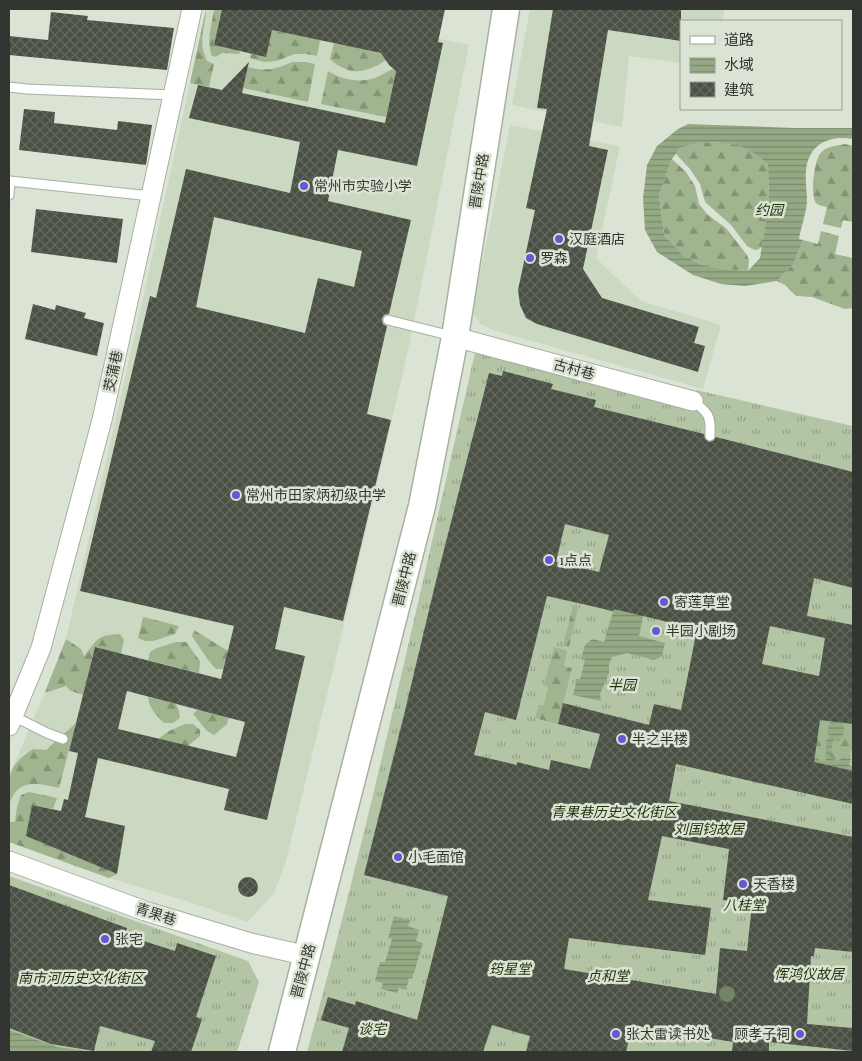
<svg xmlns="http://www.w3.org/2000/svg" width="862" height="1061" font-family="'Playfair Display','Noto Sans SC',serif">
<defs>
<pattern id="grass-tufts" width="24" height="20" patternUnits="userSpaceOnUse" patternTransform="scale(1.25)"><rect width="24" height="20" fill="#b3c5a5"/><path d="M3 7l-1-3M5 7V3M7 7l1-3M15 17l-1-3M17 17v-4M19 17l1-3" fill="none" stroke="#92a187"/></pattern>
<pattern id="forest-firs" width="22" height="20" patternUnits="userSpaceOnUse" patternTransform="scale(1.25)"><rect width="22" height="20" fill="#a0b48f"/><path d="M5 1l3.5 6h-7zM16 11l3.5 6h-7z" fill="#839375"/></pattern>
<pattern id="water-rules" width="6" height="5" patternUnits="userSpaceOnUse" patternTransform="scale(1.25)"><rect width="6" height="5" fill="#95a984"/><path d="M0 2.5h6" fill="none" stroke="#7a8a6c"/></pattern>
<pattern id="building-cross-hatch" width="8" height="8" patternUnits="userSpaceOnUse" patternTransform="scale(1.25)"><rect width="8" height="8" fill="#4a5144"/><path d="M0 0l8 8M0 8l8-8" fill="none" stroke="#62685d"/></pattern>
</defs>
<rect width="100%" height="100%" fill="#dbe4d4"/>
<path fill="#ccd9c2" d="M206 9H360L401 18 399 30 469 45 408 351 336 658 286 861 274 893 248 922 189 902 109 878 9 842V776L45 692 66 639 145 289Z
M530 9H724L723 21H681V63L629 56 622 127 512 105Z
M510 125 620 146 596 258 641 301 721 325 703 389 492 330 481 324 473 315 475 299Z"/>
<path fill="url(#grass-tufts)" d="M476 348 691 411 696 390 853 426V1052H307C371 820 422 583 476 348Z
M9 876 248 961 259 982 237 1052H95L83 1050 82 1052H9Z"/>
<path fill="url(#forest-firs)" d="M206 9C206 28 197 40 207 61L214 64 209 87 190 83Z
M214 9H222L214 45 240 51 239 54 222 53 216 57 212 56C206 41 212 24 214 9Z
M272 30 320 40 317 56 306 54H294L277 61 264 62 250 58 251 54Z
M334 43 386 54V60C365 74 349 76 330 59Z
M292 62H305L315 64 308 102 243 88 248 67C264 72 277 69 292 62Z
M393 69 396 71 386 117 321 104 328 71C342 80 359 83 375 78 381 76 387 71 393 69Z
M701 142C734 143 744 141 768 165L769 203 762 247 757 250 752 249 747 246 731 225 705 202 700 184 690 169 676 154 680 148Z
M845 144 853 146V222L843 220 841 228 823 224 827 207C823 206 819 206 816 203 810 196 814 161 820 154 826 146 835 146 845 144Z
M672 159 686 172 695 186 699 204 708 215 726 228 747 255 749 260 748 271 723 269 700 264 682 254 664 235 659 196Z
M821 231 839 236 835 254 853 258V308L845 309 812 297 796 296 785 285 777 281 794 263 803 240 818 244Z
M573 606 578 608 569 647 563 645Z
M143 617 179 626 175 634 153 641H145L138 638Z
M194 630 228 651 229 669H216L208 660 192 636Z
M120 634 124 640 121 654 95 647 83 695 71 691 66 686 51 691 45 692 66 639 81 649 84 656C98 639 97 635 120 634Z
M176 642H186L200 661 199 673 148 660 150 652 157 648Z
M554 647 567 651 564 666 572 668 558 724 535 718 539 705H544L548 687 544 685Z
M148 697 176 704 179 711 180 718 173 723H164C156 715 149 708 148 697Z
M198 709 229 717 227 724 214 735 207 731 193 714Z
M821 714 832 721 828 731 829 737 826 741V760L821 761 810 759 816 745Z
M849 718 853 719V745L849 757 837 761 830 756 832 741 844 727 843 723Z
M76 723 59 788C36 782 16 779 9 806 9 776 6 767 33 749L46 750Z
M185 724H193L200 730V736L188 746 158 739 169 731Z
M29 792 57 798 53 809 32 805 27 836 117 874 109 878 9 842V822H15L17 807 21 795Z"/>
<path fill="url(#water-rules)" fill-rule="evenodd" d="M688 124 794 128H853V139C829 135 809 144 806 170 805 181 807 191 807 201 806 214 801 227 799 239L803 240 794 263 777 281 745 286 721 284 693 275 657 252 645 230 643 198 647 165 657 146 678 129ZM701 142C732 143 745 142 768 165L769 203 760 258 748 271 723 269 700 264 682 254 664 235 659 196 672 159 680 148Z
M612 588 643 616 639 636 665 643 662 656 654 660 627 653 612 657 609 664V673L600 694 601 701 573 695 577 679H580L585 660 581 659 585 645 592 639 604 642 613 612 606 610Z
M832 721 843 723C845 730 844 735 839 741L835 740 833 741 830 756 837 761 843 758 851 759 849 765 853 767V783L810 762V759L815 757 821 761 826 760V741L829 737 828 731 829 723Z
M394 916 410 920 408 926 419 930 416 941 423 943 412 979 409 978 406 990 399 988 397 993 381 989 383 983 375 981 380 962H385L392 939 388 938Z
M9 1030 57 1047 95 1052H9Z"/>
<path fill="url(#building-cross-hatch)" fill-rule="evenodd" d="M222 9H445L438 42 443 43 417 166 338 150 328 201 411 220 389 314 384 315 382 319 383 324 387 326 367 414 391 420 343 621 284 607 275 649 305 656 267 820 224 810 229 789 98 758 85 817 125 826 117 874 26 836 32 805 61 811 64 799 68 800 78 753 69 751 95 647 221 679 234 626 80 591 150 296 156 298 186 169 290 193 300 142 189 118 198 85 222 90 249 62 242 93 385 123 396 71 389 65 381 53 272 30 266 57 214 45ZM214 217 362 251 354 287 318 278 305 333 196 307ZM127 691 245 722 236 757 118 729Z
M553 9H681V41L608 30 589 146 608 150 583 269 602 298 699 327 694 343 705 346 698 372 537 324 526 318 520 305 518 290 535 210 526 208 547 109 537 108Z
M51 12 88 16 87 20 174 28 167 70 9 55V36L48 40Z
M24 109 55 112 54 123 117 130 118 121 152 125 146 165 19 150Z
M36 209 123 219 117 263 31 252Z
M33 304 55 310 56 305 86 313 84 318 104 323 97 356 25 339Z
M503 371 553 384 551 389 596 400 594 407 704 434 705 439 709 442 713 441 716 437 853 472V588L814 578 807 616 853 625V724L820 720 814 762 853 771V804L676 764 669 801 853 837V952L815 948 814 956H811L807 1024 853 1028V1051L769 1042V1052H732L733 1042 632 1025 626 1052H526L530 1036 492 1025 483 1052H342L349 1028 321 1020 328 997 355 1005 356 1001 417 1020 448 896 364 875 404 715 435 585 489 373 502 376ZM565 524 609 535 599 572 556 562ZM547 596 613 611 614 609 697 629 681 710 654 704 649 725 563 703 558 724 600 734 590 769 551 760 549 770 517 762V765L474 755 485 712 516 720ZM770 626 825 638 819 676 762 664ZM662 836 729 849 723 900 752 904 747 951 720 948 716 994 564 969 569 938 705 955 711 908 648 900Z
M238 887a10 10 0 1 1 20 0a10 10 0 1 1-20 0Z
M9 885 127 928 125 935 175 951 177 943 216 956 196 1017 202 1019 191 1052H151L155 1041 100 1026 94 1051 51 1044 9 1028Z"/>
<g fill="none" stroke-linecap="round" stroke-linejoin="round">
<g stroke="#a7b0a1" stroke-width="11">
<path id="service" d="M9 87 27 89 173 95
M9 195 10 181 151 196
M388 320 452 336
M693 401C709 413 711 416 710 436
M13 716 47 733 63 739"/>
</g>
<g stroke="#a7b0a1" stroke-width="21">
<path id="minor" d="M455 337 693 401
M9 726 41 648 102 420 192 9
M9 861 145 911 251 943 308 956"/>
</g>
<g stroke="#a7b0a1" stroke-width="29">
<path id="secondary" d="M282 1052 422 506 455 337 506 9"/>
</g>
<use href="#service" stroke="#fff" stroke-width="9"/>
<use href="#minor" stroke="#fff" stroke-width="19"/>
<use href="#secondary" stroke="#fff" stroke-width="26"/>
</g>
<circle fill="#748365" cx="727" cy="994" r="8"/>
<g fill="#615ad3" stroke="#dbe4d4" stroke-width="2">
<circle cx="304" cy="186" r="5"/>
<circle cx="559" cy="239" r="5"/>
<circle cx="530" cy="258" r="5"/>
<circle cx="236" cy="495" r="5"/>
<circle cx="549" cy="560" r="5"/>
<circle cx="664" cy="602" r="5"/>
<circle cx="656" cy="631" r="5"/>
<circle cx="622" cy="739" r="5"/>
<circle cx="398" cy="857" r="5"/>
<circle cx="743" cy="884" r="5"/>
<circle cx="105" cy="939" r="5"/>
<circle cx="616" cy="1034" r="5"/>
<circle cx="800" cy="1034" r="5"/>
</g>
<g text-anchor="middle" stroke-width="5" stroke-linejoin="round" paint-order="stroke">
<g font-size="14" fill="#333630" stroke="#dbe4d4">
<text transform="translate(479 181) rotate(-81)" y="5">晋陵中路</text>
<text transform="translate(574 369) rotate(15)" y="5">古村巷</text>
<text transform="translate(113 371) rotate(-78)" y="5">茭蒲巷</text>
<text transform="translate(404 579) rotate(-76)" y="5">晋陵中路</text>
<text transform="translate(156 914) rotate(18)" y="5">青果巷</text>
<text transform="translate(303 971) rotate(-75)" y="5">晋陵中路</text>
</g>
<g font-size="14" fill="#333630" stroke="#dbe4d4" text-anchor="start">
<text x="314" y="191">常州市实验小学</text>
<text x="569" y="244">汉庭酒店</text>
<text x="540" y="263">罗森</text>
<text x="246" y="500">常州市田家炳初级中学</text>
<text x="559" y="565">1点点</text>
<text x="674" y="607">寄莲草堂</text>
<text x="666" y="636">半园小剧场</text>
<text x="632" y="744">半之半楼</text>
<text x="408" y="862">小毛面馆</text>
<text x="753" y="889">天香楼</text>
<text x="115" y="944">张宅</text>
<text x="626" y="1039">张太雷读书处</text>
<text x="790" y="1039" text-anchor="end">顾孝子祠</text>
</g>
<g font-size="14" font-style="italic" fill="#20340a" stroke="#dbe4d4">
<text x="769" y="215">约园</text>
<text x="622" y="690">半园</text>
<text x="614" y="817">青果巷历史文化街区</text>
<text x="709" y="834">刘国钧故居</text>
<text x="744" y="910">八桂堂</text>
<text x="510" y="974">筠星堂</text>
<text x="809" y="979">恽鸿仪故居</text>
<text x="608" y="981">贞和堂</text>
<text x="81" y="983">南市河历史文化街区</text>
<text x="372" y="1034">谈宅</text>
</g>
</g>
<rect width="862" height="1061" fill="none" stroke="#333630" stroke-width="20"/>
<rect x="680" y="20" width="162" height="90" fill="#dbe4d4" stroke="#989e92"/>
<rect x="690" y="36" width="25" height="8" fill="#ffffff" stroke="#989e92"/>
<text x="724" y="45" font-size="15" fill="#333630">道路</text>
<rect x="690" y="58" width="25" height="15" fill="url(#water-rules)" stroke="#989e92"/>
<text x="724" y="70" font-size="15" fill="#333630">水域</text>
<rect x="690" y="82" width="25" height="15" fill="url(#building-cross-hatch)" stroke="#989e92"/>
<text x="724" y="95" font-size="15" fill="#333630">建筑</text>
</svg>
